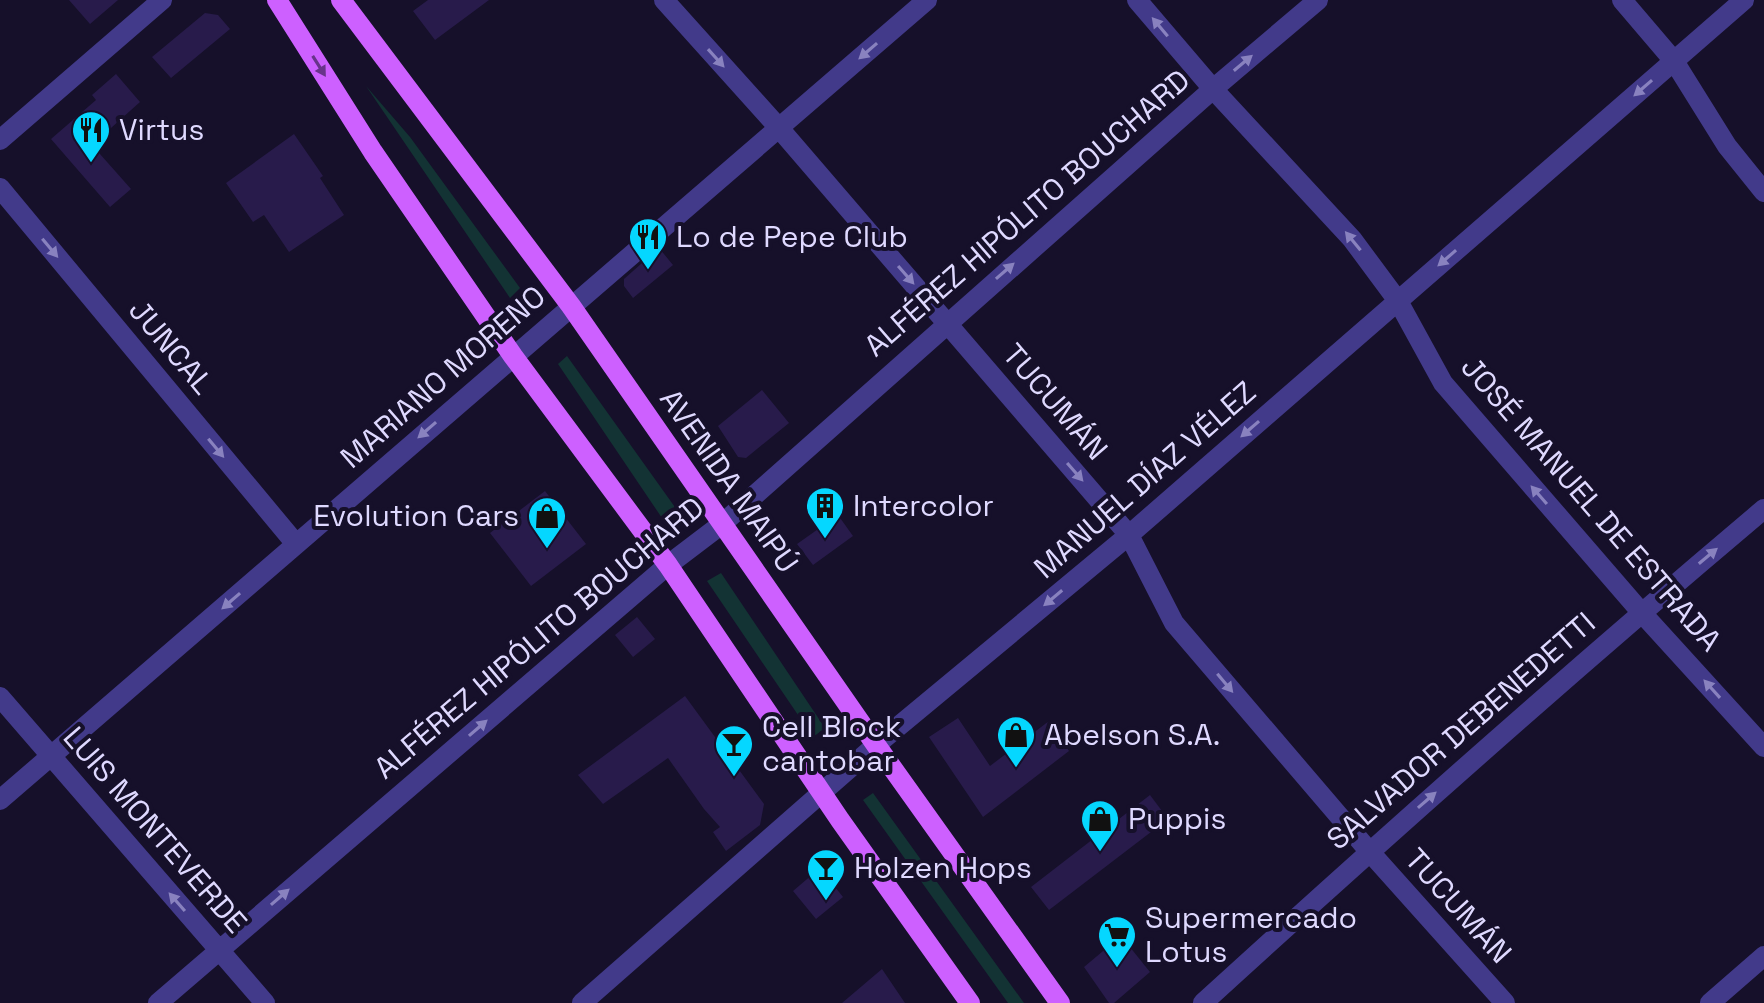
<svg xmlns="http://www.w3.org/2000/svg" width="1764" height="1003" font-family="'Space Grotesk',sans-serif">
<rect width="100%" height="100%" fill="#16102a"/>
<path fill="#133334" d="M366 86 410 137 520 288 510 298Z
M567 356 677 510 664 521 558 364Z
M721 573 825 728 813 737 707 581Z
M873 793 1024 1003H1008L863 800Z"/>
<path fill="#281b4b" d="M69 0H118L90 24Z
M428 0H489L435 40 413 11Z
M205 13 218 15 230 29 171 78 152 57Z
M116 74 140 102 92 145 131 189 110 207 51 139 96 100 92 95Z
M294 134 323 176 320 178 344 215 289 252 264 215 253 222 226 183Z
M659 248 673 265 633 298 624 286V279Z
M762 390 789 423 746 458 738 457 718 426Z
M545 491 586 544 531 586 490 533Z
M838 515 853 536 813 565 797 544Z
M637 617 655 639 633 657 615 635Z
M685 696 764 804 760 825 726 851 713 832 720 827 704 809 668 758 603 804 578 775Z
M958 718 990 766 1049 721 1069 751 983 817 929 737Z
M1150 795 1168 819 1049 910 1031 887Z
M820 868 843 897 816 919 793 891Z
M1121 936 1150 972 1114 1003H1109L1084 967Z
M882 969 905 1003H842Z"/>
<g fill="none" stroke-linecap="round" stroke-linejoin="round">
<path stroke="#423a8a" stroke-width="20" d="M664 0 779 128 1129 535 1174 623 1369 851 1505 1003
M1137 0 1213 89 1352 239 1398 301 1443 383 1641 612 1764 747
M1622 0 1674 61 1727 146 1764 192
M0 140 162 0
M0 188 296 544
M0 697 265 1003
M0 800 927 0
M158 1003 668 565 722 524 1213 89 1318 0
M582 1003 876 745 1129 535 1744 0
M1203 1003C1387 835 1573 670 1764 509
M1710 1003 1764 956"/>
<path stroke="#cd60ff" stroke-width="20" d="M277 0 373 152 513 356 668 565 840 820 970 1003
M341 0 571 306 876 745 1060 1003"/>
</g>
<defs><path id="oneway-solid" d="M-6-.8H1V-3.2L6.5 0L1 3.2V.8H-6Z" transform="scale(2)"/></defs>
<g fill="#8982bf">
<use href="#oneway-solid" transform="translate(1160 27) rotate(-130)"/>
<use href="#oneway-solid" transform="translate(868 51) rotate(139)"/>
<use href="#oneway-solid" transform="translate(716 58) rotate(48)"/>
<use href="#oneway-solid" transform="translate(1243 63) rotate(-40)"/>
<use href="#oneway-solid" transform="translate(1643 88) rotate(139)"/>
<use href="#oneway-solid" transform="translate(1353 241) rotate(-129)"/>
<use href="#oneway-solid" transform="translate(50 248) rotate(50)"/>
<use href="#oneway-solid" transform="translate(1447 258) rotate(139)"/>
<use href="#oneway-solid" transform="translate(1005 271) rotate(-41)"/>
<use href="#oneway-solid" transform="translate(906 275) rotate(49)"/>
<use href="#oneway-solid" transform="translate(1250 429) rotate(139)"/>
<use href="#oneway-solid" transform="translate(427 430) rotate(139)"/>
<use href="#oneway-solid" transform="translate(216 448) rotate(50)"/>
<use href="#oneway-solid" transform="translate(1075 472) rotate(49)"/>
<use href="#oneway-solid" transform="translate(1539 495) rotate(-131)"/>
<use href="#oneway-solid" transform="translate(1708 556) rotate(-40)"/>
<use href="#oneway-solid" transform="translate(1053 598) rotate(140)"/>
<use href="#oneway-solid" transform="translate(231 601) rotate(139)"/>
<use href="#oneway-solid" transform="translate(1225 683) rotate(50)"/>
<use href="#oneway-solid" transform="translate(1712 689) rotate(-132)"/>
<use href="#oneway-solid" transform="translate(478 728) rotate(-41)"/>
<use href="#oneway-solid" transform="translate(1427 800) rotate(-41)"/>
<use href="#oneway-solid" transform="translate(280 897) rotate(-41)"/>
<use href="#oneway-solid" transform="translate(177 902) rotate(-131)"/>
</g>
<use fill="#68348a" href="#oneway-solid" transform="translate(319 66) rotate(58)"/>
<defs>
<g id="restaurant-pin" transform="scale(2)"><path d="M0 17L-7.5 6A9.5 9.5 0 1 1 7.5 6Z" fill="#05d7ff" stroke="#16102a"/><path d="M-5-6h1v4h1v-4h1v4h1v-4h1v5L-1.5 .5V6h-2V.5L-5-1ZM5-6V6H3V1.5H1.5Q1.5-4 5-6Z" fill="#111"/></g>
<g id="building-pin" transform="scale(2)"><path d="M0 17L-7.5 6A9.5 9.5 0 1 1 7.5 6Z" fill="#05d7ff" stroke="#16102a"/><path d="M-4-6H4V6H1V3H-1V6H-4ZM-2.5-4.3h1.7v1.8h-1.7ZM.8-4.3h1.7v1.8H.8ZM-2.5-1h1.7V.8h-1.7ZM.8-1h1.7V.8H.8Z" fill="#111"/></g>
<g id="shop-pin" transform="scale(2)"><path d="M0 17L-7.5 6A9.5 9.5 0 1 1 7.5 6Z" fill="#05d7ff" stroke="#16102a"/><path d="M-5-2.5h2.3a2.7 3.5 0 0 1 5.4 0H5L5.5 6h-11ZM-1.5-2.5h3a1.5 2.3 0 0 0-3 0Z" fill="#111"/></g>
<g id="bar-pin" transform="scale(2)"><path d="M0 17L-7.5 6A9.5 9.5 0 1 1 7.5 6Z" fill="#05d7ff" stroke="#16102a"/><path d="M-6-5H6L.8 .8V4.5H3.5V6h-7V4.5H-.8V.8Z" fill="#111"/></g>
<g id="supermarket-pin" transform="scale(2)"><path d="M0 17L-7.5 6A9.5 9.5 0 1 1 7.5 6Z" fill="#05d7ff" stroke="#16102a"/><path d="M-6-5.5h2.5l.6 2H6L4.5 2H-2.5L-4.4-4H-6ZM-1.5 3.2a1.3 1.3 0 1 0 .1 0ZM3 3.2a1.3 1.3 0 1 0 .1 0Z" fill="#111"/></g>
</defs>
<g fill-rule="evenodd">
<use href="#restaurant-pin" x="91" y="130"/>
<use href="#restaurant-pin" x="648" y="237"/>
<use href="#building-pin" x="825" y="506"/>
<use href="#shop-pin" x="547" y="516"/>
<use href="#shop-pin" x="1016" y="735"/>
<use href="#bar-pin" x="734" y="744"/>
<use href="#shop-pin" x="1100" y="819"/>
<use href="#bar-pin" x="826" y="868"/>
<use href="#supermarket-pin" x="1117" y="935"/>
</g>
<g text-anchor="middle" stroke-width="8" stroke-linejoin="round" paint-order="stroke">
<g font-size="30" fill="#dfd9ff" stroke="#16102a" text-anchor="start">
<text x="119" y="140">Virtus</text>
<text x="676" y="247">Lo de Pepe Club</text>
<text x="853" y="516">Intercolor</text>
<text x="519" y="526" text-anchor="end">Evolution Cars</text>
<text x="762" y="737">Cell Block<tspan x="762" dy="34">cantobar</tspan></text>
<text x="1044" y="745">Abelson S.A.</text>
<text x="1128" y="829">Puppis</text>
<text x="854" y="878">Holzen Hops</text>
<text x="1145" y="928">Supermercado<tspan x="1145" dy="34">Lotus</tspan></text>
</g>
<g font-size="30" fill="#dfd9ff" stroke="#16102a">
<text transform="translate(1027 213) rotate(-41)" y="10">ALFÉREZ HIPÓLITO BOUCHARD</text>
<text transform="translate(171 347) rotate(50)" y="10">JUNCAL</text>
<text transform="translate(443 377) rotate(-41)" y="10">MARIANO MORENO</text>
<text transform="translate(1055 402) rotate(49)" y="10">TUCUMÁN</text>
<text transform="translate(1145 480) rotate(-41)" y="10">MANUEL DÍAZ VÉLEZ</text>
<text transform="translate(729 481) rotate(55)" y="10">AVENIDA MAIPÚ</text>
<text transform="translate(1591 504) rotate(49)" y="10">JOSÉ MANUEL DE ESTRADA</text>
<text transform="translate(539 638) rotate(-40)" y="10">ALFÉREZ HIPÓLITO BOUCHARD</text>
<text transform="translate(1461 731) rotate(-41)" y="10">SALVADOR DEBENEDETTI</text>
<text transform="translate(155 830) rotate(49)" y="10">LUIS MONTEVERDE</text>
<text transform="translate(1458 906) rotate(48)" y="10">TUCUMÁN</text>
</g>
</g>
</svg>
